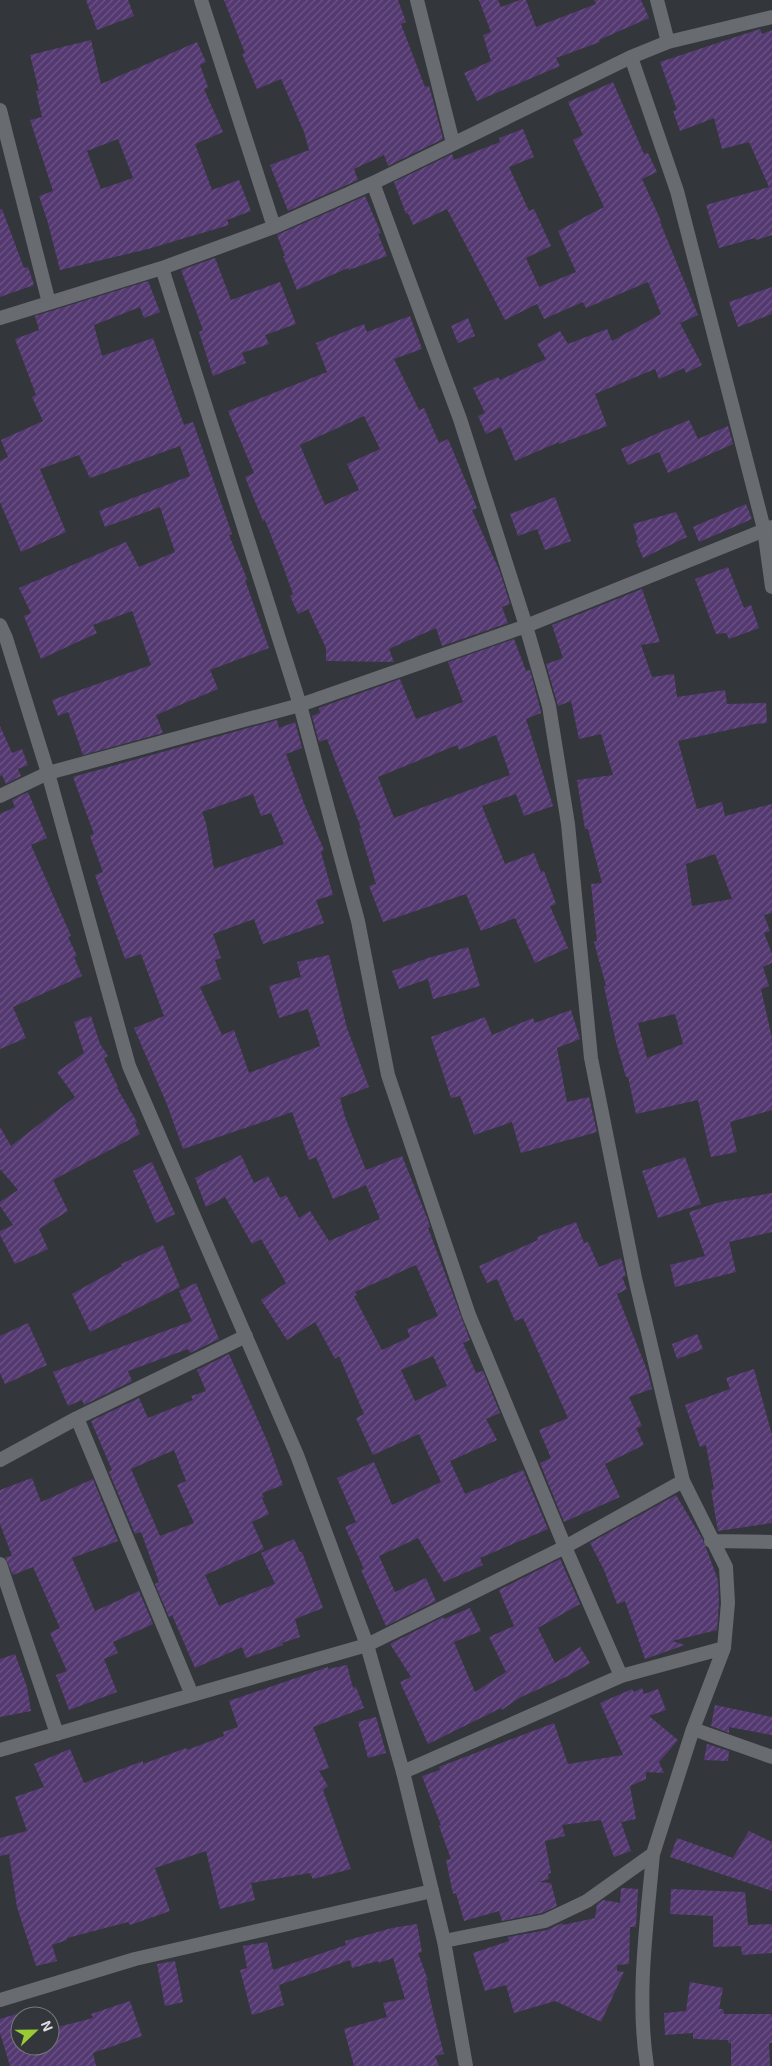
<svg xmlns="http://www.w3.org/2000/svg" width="772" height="2066" font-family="'Exo 2',sans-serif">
<defs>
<pattern id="building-hatch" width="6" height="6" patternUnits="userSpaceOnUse" patternTransform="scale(1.25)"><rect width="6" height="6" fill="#543971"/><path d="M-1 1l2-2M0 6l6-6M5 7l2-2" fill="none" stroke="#6c5585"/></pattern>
</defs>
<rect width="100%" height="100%" fill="#33363a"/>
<path fill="url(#building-hatch)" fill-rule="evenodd" d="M86 0H128L134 16 97 30Z
M224 0H398L406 22 401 24 425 87 429 86 431 93 443 139 388 166 384 155 354 169 358 180 288 211 270 165 309 150 304 132 281 79 257 89 242 54 245 53Z
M479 0H498L501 7 520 0H526L536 27 596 4 594 0H641L649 18 599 40 600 42 556 58 560 66 477 101 464 73 491 61 483 35 491 32Z
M760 29 762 34 772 30V235L756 240 755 238 719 248 706 205 769 187 749 142 722 149 714 118 680 131 673 111 677 110 660 62Z
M91 40 101 84 197 42 206 62 200 65 208 87 204 89 223 132 195 144 212 190 239 180 251 211 227 220 229 225 148 249 60 270 48 223 39 196 53 191 30 120 42 117 36 91H39L30 55ZM118 139 133 178 101 189 87 151Z
M613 82 644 154 648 153 657 172 642 179 661 221 660 222 698 315 680 323 702 365 686 373 684 368 659 379 655 369 595 394 607 426 559 444V442L515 461 501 427 486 434 478 416 485 413 473 388 498 377 500 380 546 359 537 344 560 331 568 344 607 329 612 341 661 314 648 282 586 308 583 302 544 319 537 304 505 320 447 209 413 225 408 213 406 214 394 182 452 154 454 160 500 142 499 138 523 129 534 157 509 167 529 211 534 209 551 246 526 258 539 287 576 272 558 231 604 207 573 140 583 135 568 102Z
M365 196 381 233 378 234 387 256 349 270 348 268 297 290 283 256H285L277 235Z
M2 209 24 268 28 267 34 285 0 297V210Z
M215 258 231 300 280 282 296 324 265 335 269 344 242 353 246 363 213 376 199 332 203 330 181 270Z
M148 281 160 312 144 318 140 307 94 325 102 356 153 338 184 425 193 422 232 534 229 535 247 579 245 580 269 648 210 670 218 689 156 715 163 733 83 755 68 712 58 716 52 700 151 665 132 611 93 625 97 633 41 659 24 616 31 613 19 588 126 542 139 567 175 552 160 507 105 527 99 511 190 476 180 446 90 478 79 455 40 469 66 532 21 552 0 502V461L8 457 1 440 43 421 32 397 36 395 15 339 39 330 35 316Z
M772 287V314L738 327 729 302Z
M410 316 422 349 394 359 419 410 424 408 439 443 448 439 477 508 472 510 500 572 510 604 502 607 508 623 442 646 436 628 389 649 394 662 326 661V648L308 609 298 614 290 596 293 594 284 569 265 520 263 521 245 477 254 473 228 411 327 372 316 343 364 324 367 332ZM364 416 380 449 347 464 359 490 325 505 300 445Z
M468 318 475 336 458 343 451 326Z
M689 420 698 439 728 426 733 444 668 473 659 452 628 465 621 449Z
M555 497 571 541 545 550 537 529 518 536 510 514Z
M746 504 752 519 699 542 693 527Z
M676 512 687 537 643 558 636 541 638 540 633 524Z
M728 567 744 608 751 605 759 628 729 639 726 633 716 634 695 579Z
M642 589 660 642 641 645 652 677 674 674 677 697 725 690 727 704 766 703 767 723 755 724 678 741 697 809 722 802 725 816 772 804V913L764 915 770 931 764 933 772 954V963L763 967 769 986 761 989 772 1038V1110L730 1122 737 1152 711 1157 698 1100 636 1114 628 1077H626L616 1042 604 986H606L594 942 597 941 591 884 602 883 588 829H585L577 780 613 775 601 734 579 739 571 701 558 706 546 664 563 658 552 625ZM715 854 732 899 692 906 686 864ZM675 1014 683 1044 647 1058 638 1023Z
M514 639 526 671 530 670 540 708 541 713 526 719 553 806 524 816 516 794 482 806 505 864 534 853 541 872 544 871 556 904 550 906 568 948 535 963 515 918 481 931 466 894 383 922 369 886 376 884 359 828H361L327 739 319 742 312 716 320 713 319 708 400 679 416 719 463 702 448 662ZM496 735 510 775 394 818 378 777 457 745 459 750Z
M277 720 279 728 295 722 302 748 286 754 305 806 324 850 321 852 333 895 316 900 324 923 263 944 254 919 213 934 221 958 215 960 221 979 200 987 222 1035 234 1030 249 1073 320 1046 308 1009 279 1018 269 986 301 977 297 962 329 955 347 1028 369 1087 340 1098 345 1117 366 1170 402 1156 428 1220 430 1227 428 1228 470 1340 463 1343 476 1373 483 1371 500 1413 486 1419 497 1440 450 1461 465 1494 523 1470 548 1529 480 1558 483 1565 444 1582 418 1538 379 1556 395 1592 426 1578 436 1601 386 1626 361 1570 364 1569 345 1527 356 1522 337 1478 374 1462 392 1505 441 1482 419 1434 373 1455 356 1418 364 1414 339 1356 335 1359 315 1322 287 1340 261 1300 286 1283 261 1239 252 1244 225 1197 206 1207 195 1178 241 1155 254 1183 268 1176 280 1198 286 1195 299 1218 310 1211 329 1241 380 1219 366 1185 333 1199 316 1157 309 1160 292 1112 183 1149 166 1102 134 1028 164 1016 141 954 125 959 95 875 103 872 90 836 94 834 73 777ZM253 794 261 816 271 813 284 844 214 869 206 823 202 812ZM416 1265 438 1316 407 1329 410 1337 382 1350 354 1296 357 1295 355 1292ZM433 1356 447 1386 415 1401 401 1370Z
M0 726 12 753 22 749 28 765 18 769 21 776 6 784 2 775 0 776Z
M28 792 47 838 31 845 71 936 68 937 77 956 74 957 82 976 13 1007 26 1038 0 1049V814L15 807 12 800Z
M468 947 480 986 433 999 428 979 399 989 392 971 428 958Z
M571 1010 580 1039 557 1048 567 1102 589 1097 597 1132 521 1153 512 1122 474 1135 460 1096 451 1098 431 1037 485 1017 492 1035 533 1018 535 1023Z
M91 1016 100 1044 108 1056 104 1058 118 1087 117 1088 137 1122 135 1123 140 1134 53 1180 68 1211 39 1229 48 1249 15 1264 0 1235V1231L13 1225 0 1206V1202L18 1190 0 1169V1127L11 1146 75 1097 57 1072 84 1053 74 1022Z
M685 1157 701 1204 658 1218 642 1171Z
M152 1162 175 1214 156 1223 133 1171Z
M772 1193V1232L729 1242 736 1272 675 1287 670 1265 705 1256 689 1212 720 1202Z
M576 1222 584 1243 588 1242 599 1267 621 1258 626 1276 622 1277 627 1289 617 1294 648 1373 652 1389 629 1397 642 1426 636 1428 644 1445 605 1464 620 1497 564 1522 540 1463 551 1458 539 1430 568 1418 523 1318 515 1321 497 1279 487 1283 479 1266 538 1240 537 1237Z
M163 1245 180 1287 90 1332 72 1294 122 1266 121 1264Z
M196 1283 219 1339 190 1353 188 1349 128 1371 132 1381 84 1405 82 1400 68 1406 53 1372 192 1321 179 1291Z
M28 1323 47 1365 5 1384 0 1373V1336Z
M697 1334 703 1349 677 1359 672 1344Z
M229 1354 268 1443 283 1485 262 1493 264 1497 262 1498 269 1514 252 1522 264 1549 205 1575 219 1606 275 1584 261 1553 294 1539 300 1552H302L323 1608 295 1619 300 1637 282 1643 283 1645 246 1658 242 1647 195 1668 172 1615 169 1617 155 1584 159 1582 141 1532 135 1534 109 1472 112 1470 91 1421 139 1398 148 1418 193 1400 191 1396 206 1391 197 1370ZM174 1450 186 1481 177 1485 194 1523 160 1536 131 1469Z
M754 1369 772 1435V1523L718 1531 711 1490 714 1489 706 1445 700 1447 685 1405 730 1389 726 1378Z
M32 1478 41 1502 93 1479 118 1541 72 1558 95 1611 139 1591 153 1624 113 1642 118 1653 104 1659 117 1692 69 1710 56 1675 67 1671 50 1633 60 1628 33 1567 13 1575 5 1557 12 1556 0 1524V1490Z
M676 1495 703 1540 718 1580 719 1603 717 1630 672 1641 685 1645 645 1659 625 1601 617 1604 604 1570 590 1543Z
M560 1559 580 1604 538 1628 555 1663 580 1647 590 1663 568 1676 519 1698 502 1710 501 1708 428 1744 400 1682 411 1677 390 1644 443 1617 444 1619 470 1608 481 1631 454 1642 475 1692 506 1672 489 1637 514 1626 499 1590Z
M15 1654 27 1687 31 1711 0 1717V1659Z
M347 1665 353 1688 356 1687 364 1708 313 1727 329 1768 319 1771 328 1786 323 1790 351 1869 313 1879 310 1873 251 1883 255 1900 220 1909 206 1851 155 1868 170 1911 130 1925 128 1922 67 1938V1940L52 1945 57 1961 36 1966 17 1907 9 1854 0 1856V1838L27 1831 15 1797 44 1787 34 1764 70 1749 84 1783 143 1761V1764L186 1748 187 1750 224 1736 223 1732 238 1727 229 1701 328 1667V1669Z
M642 1688 644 1694 658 1689 666 1710 649 1716 678 1740 659 1762 664 1773 646 1772V1779L630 1786 636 1819 621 1822 631 1851 614 1857 601 1820 562 1825 565 1836 545 1841 551 1873 548 1874 549 1879 539 1882 551 1883 557 1906 542 1913 502 1921 499 1911 464 1921 456 1893 453 1894 446 1860 451 1859 439 1826 441 1825 422 1776 440 1770 439 1767 554 1723 568 1764 623 1755 600 1703 632 1689 634 1692Z
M715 1705 772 1717V1735L729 1727V1733L711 1726Z
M376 1717 386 1753 368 1758 358 1722Z
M707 1744 729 1751 728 1761 704 1760Z
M749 1831 772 1842V1891L670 1857 677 1838 733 1858Z
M621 1888 638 1889 636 1927H630L629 1964 617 1965V1971L624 1972 601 2022 555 2001 514 2013 506 1985 485 1991 473 1953 509 1941 508 1937 547 1930 562 1923 563 1925 595 1918 597 1904 603 1900 620 1903Z
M671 1889 745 1892 748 1925 772 1924V1953L742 1955 741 1946 713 1947V1916L670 1914Z
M417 1924 422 1952 418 1953 428 1980H426L434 2016 444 2054 435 2056 439 2066H354L344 2029 387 2017 383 2003 405 1999 393 1958 379 1963 378 1961 352 1968 350 1960 279 1985 284 2005 252 2015 240 1970 247 1968 243 1946 267 1942 273 1970 346 1945 345 1941 392 1928Z
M175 1961 183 2002 165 2006 157 1964Z
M690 1982 723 1988 719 2009H723L724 2014H772V2043H769L770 2066H731V2043H728V2040L693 2039V2033L665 2035 664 2013 686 2011Z
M130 2001 142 2036 93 2053 96 2066H10L0 2033V2019L23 2012 24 2016H20V2046H50V2029L93 2018 91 2014Z"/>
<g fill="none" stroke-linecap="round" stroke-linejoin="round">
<path stroke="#686b6f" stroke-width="14" d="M201 0 274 227
M417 0 453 143
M657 0 668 42
M631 57 677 191 764 529 772 587
M0 110 49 303
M373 183 460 419 526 626 549 706 568 824 591 1058 635 1278 683 1481 726 1567 728 1603 724 1648 693 1729 653 1854 587 1901 545 1921 444 1941
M162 268 300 705 358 921 388 1075 469 1315 565 1547 621 1676 724 1648
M0 318 162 268 274 227 373 183 631 57 668 42 772 17
M0 796 48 773 300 705 526 626 772 527
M77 1418 192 1695
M0 1460 77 1418 246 1336
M711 1541 772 1542
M0 1564 57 1734
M693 1729 772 1757
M0 1750 367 1645 565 1547 683 1481
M403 1772 621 1676
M0 2000 135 1959 432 1891
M647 2066C636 1997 647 1923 653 1854"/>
<path stroke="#686b6f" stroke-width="14" d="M0 625 6 638 48 773 129 1066 297 1455 367 1645 403 1772 432 1891 444 1941 466 2066"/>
</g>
<g transform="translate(35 2031) rotate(68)"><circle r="24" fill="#33363a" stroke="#777a7d"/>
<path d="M0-4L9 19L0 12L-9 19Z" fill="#99cb35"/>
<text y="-8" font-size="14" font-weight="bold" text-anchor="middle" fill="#dddfe1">N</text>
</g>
</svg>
